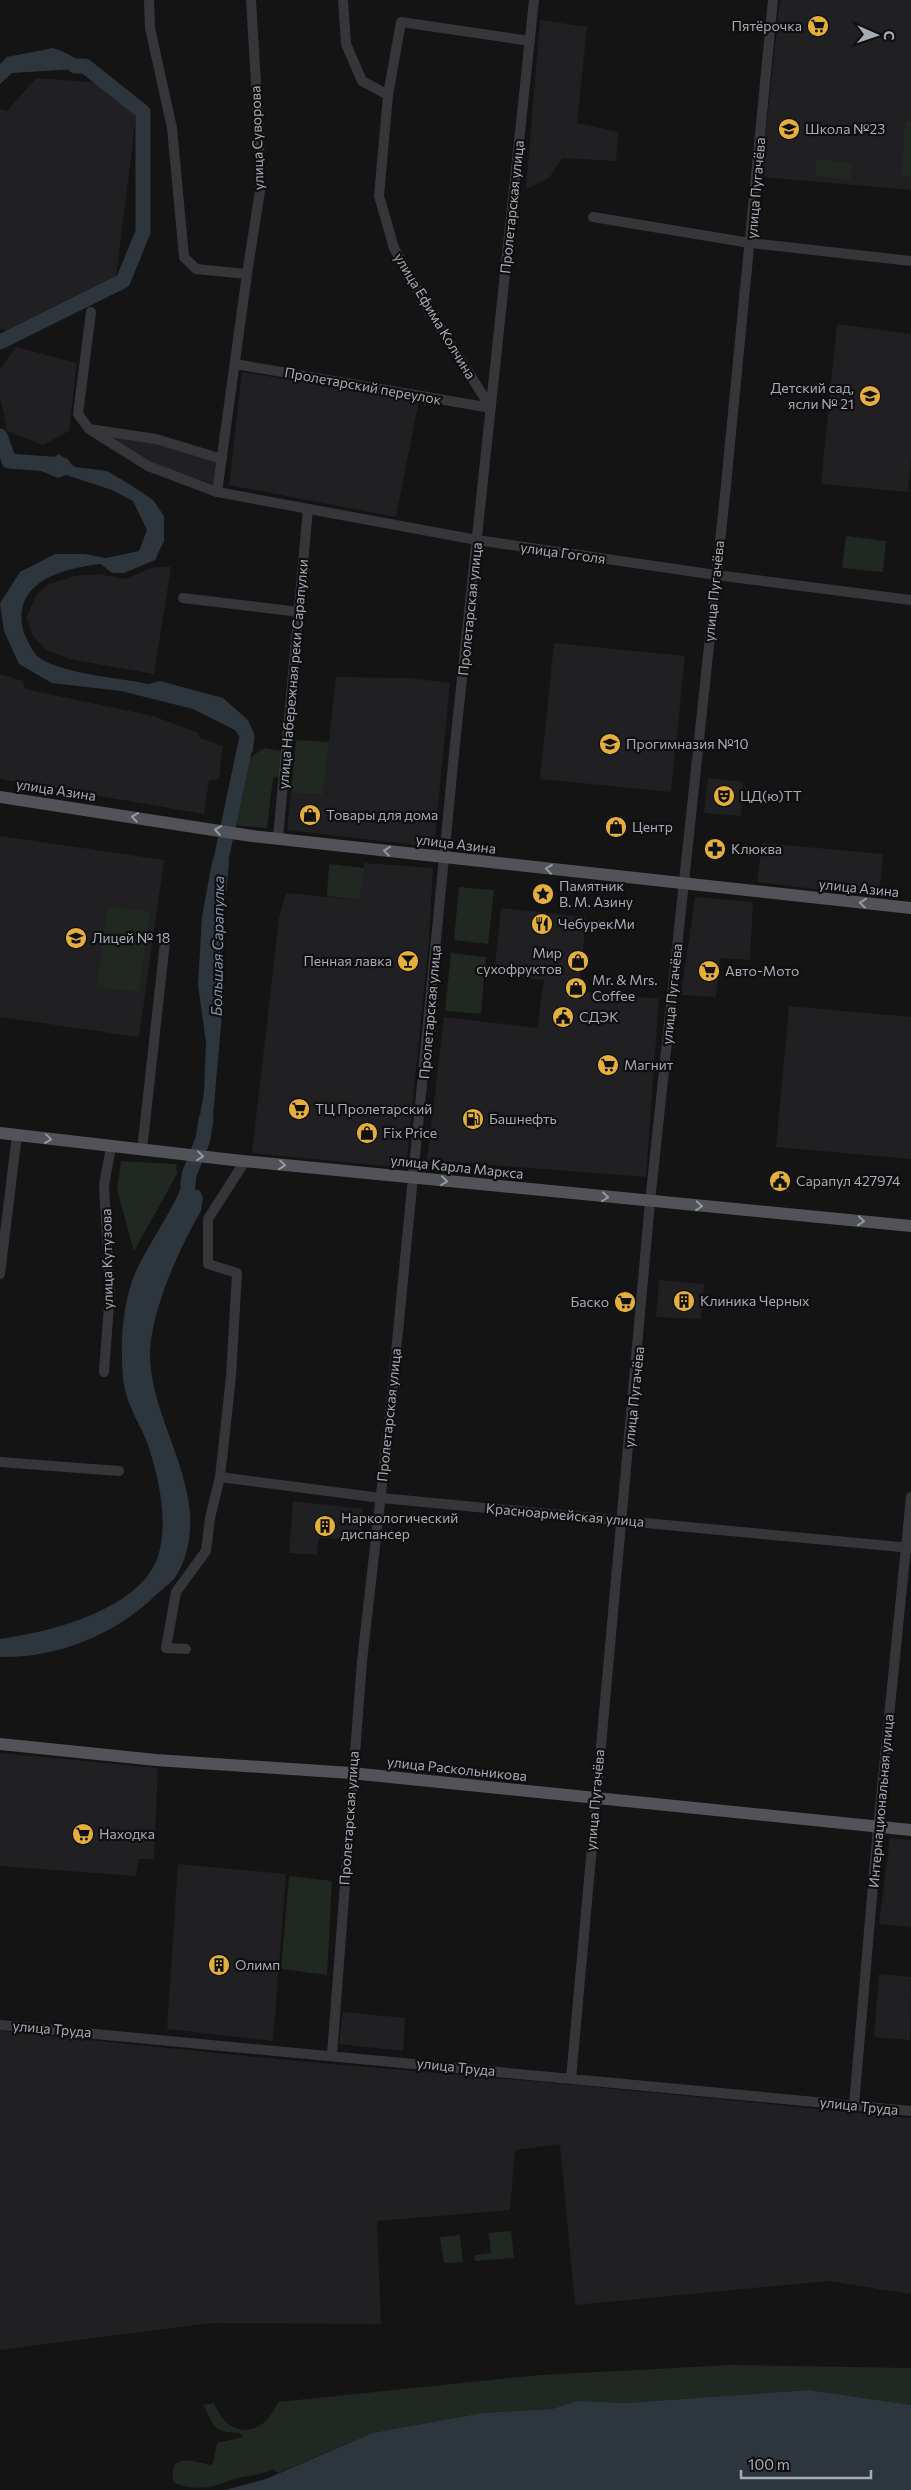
<svg xmlns="http://www.w3.org/2000/svg" width="911" height="2490" font-family="Commissioner,sans-serif">
<rect width="100%" height="100%" fill="#141415"/>
<path fill="#202022" d="M780 0H911V190L761 177Z
M540 20 587 27 577 123 619 132 616 161 562 158 549 178 526 189Z
M36 78 104 83 136 116 116 278 12 332 0 329V109L7 111Z
M837 324 911 334V459L908 492 821 484Z
M16 347 77 363 69 431 43 445 7 431 0 396V369Z
M242 372 419 400 396 517 229 485Z
M102 434 155 442 216 461 213 484 147 462Z
M154 567H171L154 674 69 659 46 650 33 636 26 618 37 594 49 584 75 576 99 574 125 579Z
M554 643 685 656 671 792 540 779Z
M0 674 23 681 25 689 153 716 198 733 200 738 223 746 219 779 209 780 204 814 0 779Z
M336 677 409 678 450 683 434 847 287 830 291 793 323 795Z
M708 778 743 782 741 816 704 813Z
M0 836 164 860 139 1037 0 1017Z
M762 843 883 854 879 897 757 882Z
M364 863 433 868 429 939 406 1168 252 1153 279 918 286 893 360 900Z
M695 897 753 902 750 960 720 958 716 997 681 995Z
M501 908 586 917 579 991 659 999 646 1177 427 1160 444 1017 537 1028 544 980 494 974Z
M789 1006 911 1017V1159L776 1147Z
M659 1280 704 1284 701 1319 656 1317Z
M293 1501 363 1509 361 1540 319 1538 317 1555 289 1553Z
M0 1753 158 1768 154 1859H139L136 1876 0 1866Z
M890 1838 911 1840V1927L879 1924Z
M178 1864 286 1874 273 2041 167 2029Z
M879 1974 911 1977 910 2040 874 2037Z
M343 2012 405 2018 403 2051 339 2044Z
M0 2031 296 2061 543 2082 911 2118V2294L828 2281 575 2305 560 2144 515 2150 510 2210 377 2221 381 2324 211 2323 0 2350Z"/>
<path fill="#202821" d="M905 122H911V176L902 175Z
M817 159 852 163 850 180 815 176Z
M846 536 886 541 883 572 842 568Z
M296 740 329 742 323 795 291 793Z
M264 748 282 751 278 777 273 778 267 828 232 825 245 761Z
M329 864 364 868 360 900 327 896Z
M459 887 494 890 488 944 454 940Z
M108 906 150 912 139 992 97 987Z
M451 953 486 957 481 1014 445 1011Z
M121 1161 176 1164 177 1174 134 1251 117 1190Z
M289 1876 332 1881 327 1975 281 1969Z
M511 2231 514 2258 475 2261V2255L491 2253 489 2233Z
M460 2235 463 2262 444 2263 440 2237Z
M732 2365 911 2368V2405L809 2390 626 2403 577 2401 552 2409 482 2413 372 2433 278 2473 273 2469C258 2477 241 2475 226 2482 209 2489 191 2490 174 2483 167 2453 192 2460 210 2465L213 2463 217 2443 243 2437 240 2433C212 2432 216 2428 203 2405L214 2403C229 2440 263 2438 278 2402L540 2375Z"/>
<path fill="#2e363d" d="M53 48 64 52 95 69 90 78 75 69 12 73 0 84V64L7 57Z
M59 454 75 467 107 471 129 484 153 500 164 516V541L155 560 124 573H112L101 564C64 568 12 581 23 630 26 639 33 654 41 659 66 674 119 678 149 684L160 681 223 698 248 720 254 734 253 751 245 758 239 755 242 741 235 730 193 709 121 691 52 683 19 664 4 631 0 603 20 572 55 554H85L106 558 139 551 147 530 133 501 112 490 66 475 58 478 36 469Z
M218 848 229 861 221 955 223 1003 213 1116 208 1140 196 1139 204 1092 206 1042 198 985 202 917 212 862Z
M187 1165H195L191 1188 200 1191 203 1198 201 1211C179 1248 148 1317 150 1360 153 1408 181 1454 188 1499 193 1525 190 1557 174 1579 169 1584 163 1589 157 1594 115 1635 58 1658 0 1657V1639C50 1632 144 1609 159 1553 168 1520 159 1478 148 1445 143 1429 132 1414 127 1397 123 1385 122 1368 122 1356 121 1329 126 1290 138 1267 150 1243 165 1221 177 1197 182 1188 183 1175 187 1165Z
M809 2390 911 2405V2490H225L266 2479 372 2433 482 2413 552 2409 577 2401 626 2403Z"/>
<g fill="none" stroke-linecap="round" stroke-linejoin="round">
<path stroke="#2e363d" stroke-width="15" d="M0 342 123 281 143 232V112L85 66H75
M0 436 9 461 63 465
M218 874 247 737
M188 1185 189 1175 203 1139 206 1119"/>
<path stroke="#35363a" stroke-width="10" d="M149 0 150 28 172 128 184 257 196 269 247 274 217 492
M343 0 346 44 362 81 388 95
M593 217 750 243 911 261
M247 274 260 191 259 134 251 0
M91 312 78 414 89 429 156 439 222 459
M235 364 491 408
M491 408 425 304 394 248 379 196 388 95 401 22 530 41
M89 429 148 466 217 492 477 540 716 575 911 600
M183 598 299 612
M278 838 308 509
M142 1150 165 942
M0 1274 17 1135
M104 1372 110 1292 104 1185 111 1147
M0 1462 119 1471
M220 1477 381 1498 911 1548
M186 1649 166 1648 176 1592 206 1551 210 1518 220 1477 231 1377 237 1273 208 1264V1219L245 1161
M0 2025 911 2111
M332 2055 362 1661 390 1414 455 744 534 0
M571 2079 650 1202 725 495 773 0
M854 2105 878 1827 911 1497"/>
<path stroke="#515359" stroke-width="12" d="M0 797 252 836 911 908
M0 1133 233 1160 911 1226
M0 1744 156 1760 351 1773 911 1830"/>
</g>
<defs><path id="oneway-chevron" d="M-2-3.5L2.5 0L-2 3.5" fill="none" stroke-width="1.6" stroke-linecap="round" stroke-linejoin="round" transform="scale(1.25)"/></defs>
<g stroke="#9599a3">
<use href="#oneway-chevron" transform="translate(135 817) rotate(-171)"/>
<use href="#oneway-chevron" transform="translate(218 830) rotate(-171)"/>
<use href="#oneway-chevron" transform="translate(387 851) rotate(-173)"/>
<use href="#oneway-chevron" transform="translate(549 869) rotate(-173)"/>
<use href="#oneway-chevron" transform="translate(863 903) rotate(-174)"/>
<use href="#oneway-chevron" transform="translate(48 1139) rotate(7)"/>
<use href="#oneway-chevron" transform="translate(200 1156) rotate(6)"/>
<use href="#oneway-chevron" transform="translate(282 1165) rotate(6)"/>
<use href="#oneway-chevron" transform="translate(444 1181) rotate(6)"/>
<use href="#oneway-chevron" transform="translate(605 1197) rotate(6)"/>
<use href="#oneway-chevron" transform="translate(699 1206) rotate(5)"/>
<use href="#oneway-chevron" transform="translate(861 1221) rotate(5)"/>
</g>
<defs>
<g id="supermarket-disc" transform="scale(1.125)"><circle r="9.5" fill="#e5af3d" stroke="#0f0f10"/><path d="M-6-5.5h2.5l.6 2H6L4.5 2H-2.5L-4.4-4H-6ZM-1.5 3.2a1.3 1.3 0 1 0 .1 0ZM3 3.2a1.3 1.3 0 1 0 .1 0Z" fill="#111"/></g>
<g id="school-disc" transform="scale(1.125)"><circle r="9.5" fill="#e5af3d" stroke="#0f0f10"/><path d="M0-5L7-2L0 1L-7-2ZM-4 1L0 2.5L4 1V4Q0 6-4 4Z" fill="#111"/></g>
<g id="theatre-disc" transform="scale(1.125)"><circle r="9.5" fill="#e5af3d" stroke="#0f0f10"/><path d="M-5-5.5Q0-4 5-5.5V0Q5 5 0 6Q-5 5-5 0ZM-3.3-2.5H-1v1.5H-3.3ZM1-2.5H3.3v1.5H1ZM-2.8 1Q0 5.5 2.8 1Z" fill="#111"/></g>
<g id="shop-disc" transform="scale(1.125)"><circle r="9.5" fill="#e5af3d" stroke="#0f0f10"/><path d="M-5-2.5h2.3a2.7 3.5 0 0 1 5.4 0H5L5.5 6h-11ZM-1.5-2.5h3a1.5 2.3 0 0 0-3 0Z" fill="#111"/></g>
<g id="pharmacy-disc" transform="scale(1.125)"><circle r="9.5" fill="#e5af3d" stroke="#0f0f10"/><path d="M-2-6h4v4h4v4h-4v4h-4v-4h-4v-4h4Z" fill="#111"/></g>
<g id="sight-disc" transform="scale(1.125)"><circle r="9.5" fill="#e5af3d" stroke="#0f0f10"/><path d="M0-6L1.8-2.2L6-1.7L2.9 1.2L3.7 5.4L0 3.3L-3.7 5.4L-2.9 1.2L-6-1.7L-1.8-2.2Z" fill="#111"/></g>
<g id="restaurant-disc" transform="scale(1.125)"><circle r="9.5" fill="#e5af3d" stroke="#0f0f10"/><path d="M-5-6h1v4h1v-4h1v4h1v-4h1v5L-1.5 .5V6h-2V.5L-5-1ZM5-6V6H3V1.5H1.5Q1.5-4 5-6Z" fill="#111"/></g>
<g id="bar-disc" transform="scale(1.125)"><circle r="9.5" fill="#e5af3d" stroke="#0f0f10"/><path d="M-6-5H6L.8 .8V4.5H3.5V6h-7V4.5H-.8V.8Z" fill="#111"/></g>
<g id="civic-disc" transform="scale(1.125)"><circle r="9.5" fill="#e5af3d" stroke="#0f0f10"/><path d="M-.6-6.5H3V-4.5H.6V-3L4-1V1h2V6H-6V1h2V-1L-.6-3ZM-1.2 2.5V6h2.4V2.5Z" fill="#111"/></g>
<g id="fuel-disc" transform="scale(1.125)"><circle r="9.5" fill="#e5af3d" stroke="#0f0f10"/><path d="M-5.5-6h7V0h2V4h1.3V-2.5L3-4.5l.8-.8L6-3V5H2.5V1h-1V6h-7ZM-4.2-4.7v3.2H.2V-4.7Z" fill="#111"/></g>
<g id="building-disc" transform="scale(1.125)"><circle r="9.5" fill="#e5af3d" stroke="#0f0f10"/><path d="M-4-6H4V6H1V3H-1V6H-4ZM-2.5-4.3h1.7v1.8h-1.7ZM.8-4.3h1.7v1.8H.8ZM-2.5-1h1.7V.8h-1.7ZM.8-1h1.7V.8H.8Z" fill="#111"/></g>
</defs>
<g fill-rule="evenodd">
<use href="#supermarket-disc" x="818" y="26"/>
<use href="#school-disc" x="789" y="129"/>
<use href="#school-disc" x="870" y="396"/>
<use href="#school-disc" x="610" y="744"/>
<use href="#theatre-disc" x="724" y="796"/>
<use href="#shop-disc" x="310" y="815"/>
<use href="#shop-disc" x="616" y="827"/>
<use href="#pharmacy-disc" x="715" y="849"/>
<use href="#sight-disc" x="543" y="894"/>
<use href="#restaurant-disc" x="542" y="924"/>
<use href="#school-disc" x="76" y="938"/>
<use href="#bar-disc" x="408" y="961"/>
<use href="#shop-disc" x="578" y="961"/>
<use href="#supermarket-disc" x="709" y="971"/>
<use href="#shop-disc" x="576" y="988"/>
<use href="#civic-disc" x="563" y="1017"/>
<use href="#supermarket-disc" x="608" y="1065"/>
<use href="#supermarket-disc" x="299" y="1109"/>
<use href="#fuel-disc" x="473" y="1119"/>
<use href="#shop-disc" x="367" y="1133"/>
<use href="#civic-disc" x="780" y="1181"/>
<use href="#building-disc" x="684" y="1301"/>
<use href="#supermarket-disc" x="625" y="1302"/>
<use href="#building-disc" x="325" y="1526"/>
<use href="#supermarket-disc" x="83" y="1834"/>
<use href="#building-disc" x="219" y="1965"/>
</g>
<g text-anchor="middle" stroke-width="4.5" stroke-linejoin="round" paint-order="stroke">
<g font-size="14" fill="#a6abb5" stroke="#0f0f10" text-anchor="start">
<text x="802" y="31" text-anchor="end">Пятёрочка</text>
<text x="805" y="134">Школа №23</text>
<text x="854" y="393" text-anchor="end">Детский сад,<tspan x="854" dy="16">ясли № 21</tspan></text>
<text x="626" y="749">Прогимназия №10</text>
<text x="740" y="801">ЦД(ю)ТТ</text>
<text x="326" y="820">Товары для дома</text>
<text x="632" y="832">Центр</text>
<text x="731" y="854">Клюква</text>
<text x="559" y="891">Памятник<tspan x="559" dy="16">В. М. Азину</tspan></text>
<text x="558" y="929">ЧебурекМи</text>
<text x="92" y="943">Лицей № 18</text>
<text x="562" y="958" text-anchor="end">Мир<tspan x="562" dy="16">сухофруктов</tspan></text>
<text x="392" y="966" text-anchor="end">Пенная лавка</text>
<text x="725" y="976">Авто-Мото</text>
<text x="592" y="985">Mr. &amp; Mrs.<tspan x="592" dy="16">Coffee</tspan></text>
<text x="579" y="1022">СДЭК</text>
<text x="624" y="1070">Магнит</text>
<text x="315" y="1114">ТЦ Пролетарский</text>
<text x="489" y="1124">Башнефть</text>
<text x="383" y="1138">Fix Price</text>
<text x="796" y="1186">Сарапул 427974</text>
<text x="700" y="1306">Клиника Черных</text>
<text x="609" y="1307" text-anchor="end">Баско</text>
<text x="341" y="1523">Наркологический<tspan x="341" dy="16">диспансер</tspan></text>
<text x="99" y="1839">Находка</text>
<text x="235" y="1970">Олимп</text>
</g>
<g font-size="14" fill="#a6abb5" stroke="#0f0f10">
<text transform="translate(257 138) rotate(-92)" y="5">улица Суворова</text>
<text transform="translate(756 188) rotate(-85)" y="5">улица Пугачёва</text>
<text transform="translate(512 207) rotate(-84)" y="5">Пролетарская улица</text>
<text transform="translate(435 316) rotate(59)" y="5">улица Ефима Колчина</text>
<text transform="translate(363 386) rotate(10)" y="5">Пролетарский переулок</text>
<text transform="translate(563 553) rotate(8)" y="5">улица Гоголя</text>
<text transform="translate(714 591) rotate(-84)" y="5">улица Пугачёва</text>
<text transform="translate(470 609) rotate(-84)" y="5">Пролетарская улица</text>
<text transform="translate(293 674) rotate(-85)" y="5">улица Набережная реки Сарапулки</text>
<text transform="translate(56 790) rotate(9)" y="5">улица Азина</text>
<text transform="translate(456 844) rotate(7)" y="5">улица Азина</text>
<text transform="translate(859 888) rotate(6)" y="5">улица Азина</text>
<text transform="translate(672 994) rotate(-84)" y="5">улица Пугачёва</text>
<text transform="translate(430 1012) rotate(-85)" y="5">Пролетарская улица</text>
<text transform="translate(457 1167) rotate(6)" y="5">улица Карла Маркса</text>
<text transform="translate(107 1259) rotate(-91)" y="5">улица Кутузова</text>
<text transform="translate(634 1397) rotate(-84)" y="5">улица Пугачёва</text>
<text transform="translate(389 1415) rotate(-84)" y="5">Пролетарская улица</text>
<text transform="translate(565 1515) rotate(5)" y="5">Красноармейская улица</text>
<text transform="translate(457 1769) rotate(6)" y="5">улица Раскольникова</text>
<text transform="translate(595 1800) rotate(-85)" y="5">улица Пугачёва</text>
<text transform="translate(881 1801) rotate(-85)" y="5">Интернациональная улица</text>
<text transform="translate(349 1818) rotate(-86)" y="5">Пролетарская улица</text>
<text transform="translate(52 2029) rotate(5)" y="5">улица Труда</text>
<text transform="translate(456 2067) rotate(6)" y="5">улица Труда</text>
<text transform="translate(859 2106) rotate(6)" y="5">улица Труда</text>
</g>
<g font-size="15" font-style="italic" fill="#8097ae" stroke="#0f0f10">
<text transform="translate(218 946) rotate(-89)" y="5">Большая Сарапулка</text>
</g>
</g>
<g transform="translate(876 35) rotate(92)" stroke="#0f0f10" stroke-width="4" paint-order="stroke">
<path d="M0-4L9 19L0 12L-9 19Z" fill="#a6abb5"/>
<text y="-8" font-size="14" font-weight="bold" text-anchor="middle" fill="#a6abb5">С</text>
</g>
<path d="M741 2470v8h130v-8" fill="none" stroke="#a6abb5" stroke-width="2.5"/>
<text x="748" y="2470" font-size="15" fill="#a6abb5" stroke="#0f0f10" stroke-width="4" paint-order="stroke">100 m</text>
</svg>
